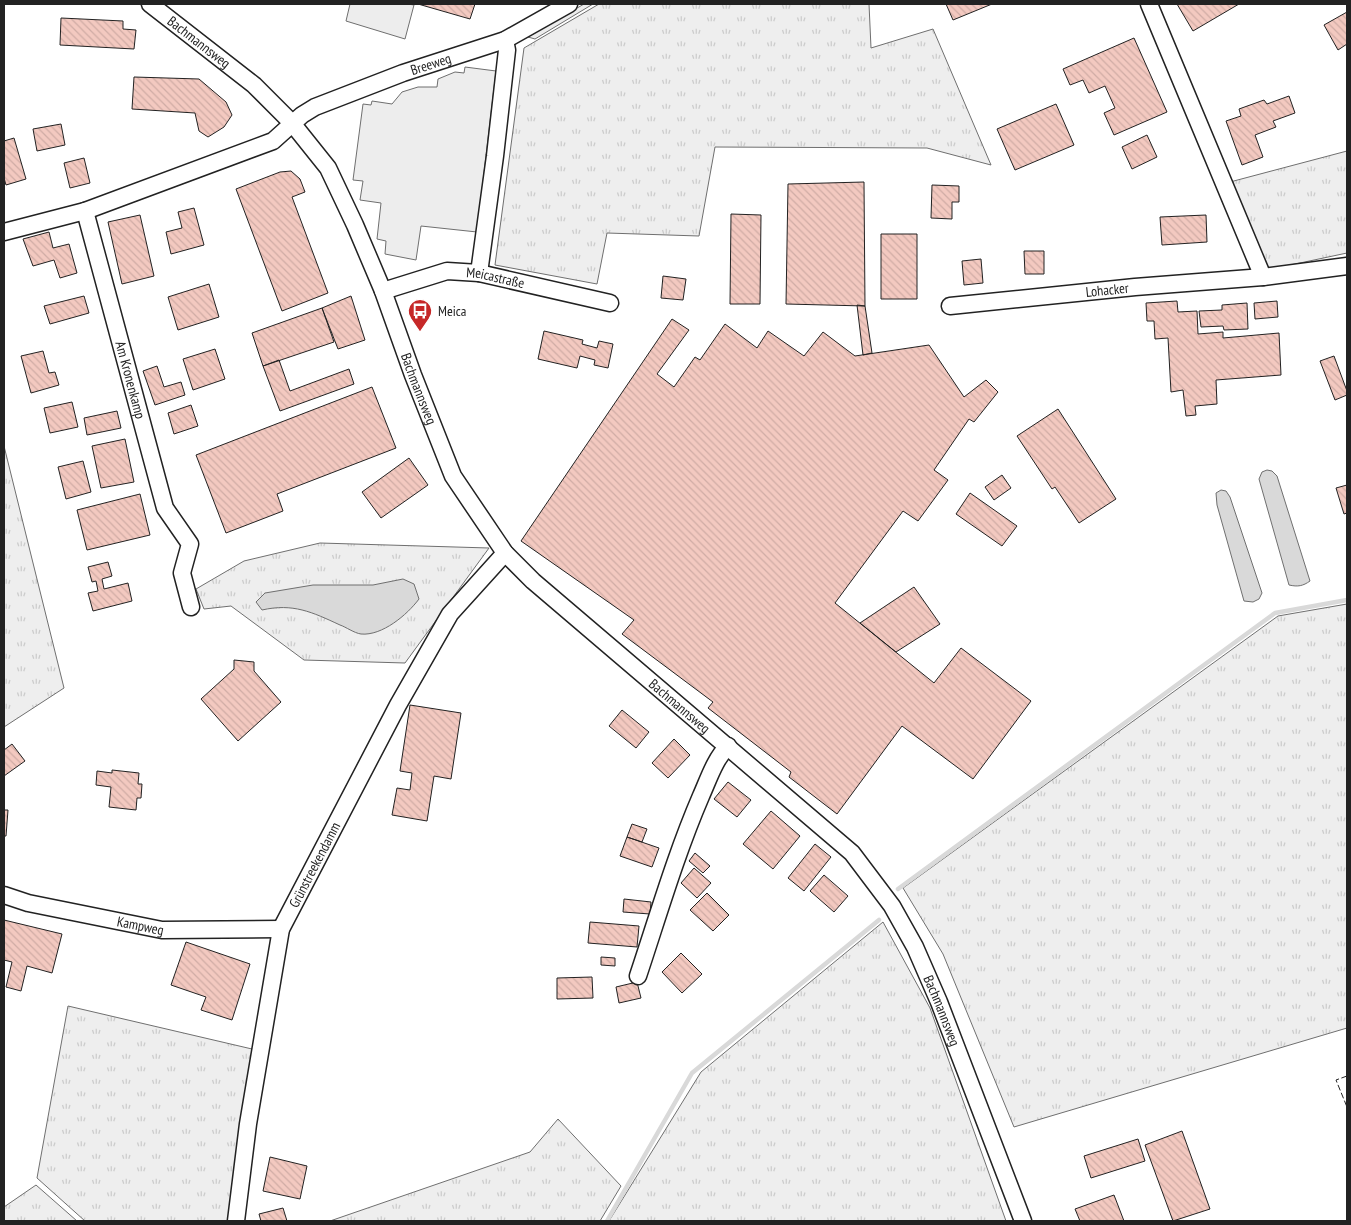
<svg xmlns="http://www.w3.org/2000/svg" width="1351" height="1225" font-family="'PT Sans Narrow',sans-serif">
<defs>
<pattern id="grass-tufts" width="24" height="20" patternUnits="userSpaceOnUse" patternTransform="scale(1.25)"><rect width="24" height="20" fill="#eee"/><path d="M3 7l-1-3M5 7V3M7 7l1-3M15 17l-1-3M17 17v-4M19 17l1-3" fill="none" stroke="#ccc"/></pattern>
<pattern id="building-back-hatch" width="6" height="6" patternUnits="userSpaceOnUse" patternTransform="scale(1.25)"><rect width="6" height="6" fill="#f3c9c0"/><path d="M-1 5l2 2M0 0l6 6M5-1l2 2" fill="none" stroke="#d0aca5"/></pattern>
</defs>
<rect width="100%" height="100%" fill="#fff"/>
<path fill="url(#grass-tufts)" stroke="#6f6f6f" d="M599 4H869L871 48 933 29 991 165 927 148 715 147 699 236 607 233 597 284 495 265 524 48Z
M1347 151V253L1267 270 1230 182Z
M4 446 64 688 4 727Z
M320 543 489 548 405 663 304 660 231 606 204 609 196 589 244 561Z
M1347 604V1028L1014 1127 943 954 903 888 1278 616Z
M883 922 930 1008 1006 1221H609L701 1072Z
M68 1006 252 1049 228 1221H85L37 1178Z
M558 1119 621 1186 600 1221H330L530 1152Z
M36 1185 77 1221H4V1207Z"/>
<path fill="#ededed" stroke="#6f6f6f" d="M350 4H408L414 5 405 39 346 21Z
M584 4H593L535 39 528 37Z
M465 67 496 71 477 232 421 226 416 260 385 254 386 241 377 239 381 203 360 200 363 181 353 180 363 104 371 105 372 101 392 104 402 92 418 87H437L438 79 455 72 464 73Z"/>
<path fill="#d9d9d9" stroke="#6f6f6f" d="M1267 470 1272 471 1277 476 1310 581C1303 586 1298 587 1289 585L1259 479 1262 472Z
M1221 490 1226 491 1230 497 1262 593 1259 599 1253 602 1244 601 1217 505 1216 493Z
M403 579 414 584 419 599C407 615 382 636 361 634 354 633 346 627 340 625 312 612 293 603 262 610L256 602 265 593 313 585H373Z"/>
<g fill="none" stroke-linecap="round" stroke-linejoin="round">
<path stroke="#d9d9d9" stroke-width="4.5" d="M898 889 1275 613 1347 600
M607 1221 692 1073 879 920"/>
</g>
<path fill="url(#building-back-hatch)" stroke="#222" d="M418 4H475L470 19Z
M946 4H992L953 20Z
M1177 4H1239L1193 31Z
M1347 12V44L1338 50 1324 25Z
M61 18 123 21V29L136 30 134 49 60 45Z
M1134 38 1167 112 1114 135 1104 113 1115 108 1105 86 1089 93 1083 80 1070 85 1063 69Z
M134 77 199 79 226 102 232 115 224 127 208 137 199 131 195 113 132 109Z
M1289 96 1295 113 1273 121 1276 127 1255 135 1263 157 1242 165 1226 121 1241 116 1239 109 1264 100 1267 104Z
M1056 104 1074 145 1015 170 997 129Z
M61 124 65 145 37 151 33 129Z
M1147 135 1157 157 1132 169 1122 147Z
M14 138 26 179 6 185 4 178V141Z
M84 158 90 183 70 188 64 163Z
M291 171 300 179 305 192 292 197 328 293 282 311 236 189 280 172Z
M864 182 865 306 786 304 788 184Z
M932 185 959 186V202H952V219L931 218Z
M194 208 204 245 171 254 166 232 182 228 178 212Z
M731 214 761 215 760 304H730Z
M140 215 154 276 122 284 108 222Z
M1206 215 1207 242 1162 245 1160 217Z
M49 232 53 248 69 244 77 273 60 278 54 260 33 266 23 239Z
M881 234H917V299H881Z
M1024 251H1044V274H1025Z
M981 259 983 283 964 285 962 261Z
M663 276 686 279 683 300 661 298Z
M209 284 219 317 178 330 168 297Z
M84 296 89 313 50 324 44 306Z
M351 296 365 340 338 349 322 308Z
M1177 301 1178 312 1197 311 1198 334 1223 332V338L1279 333 1281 375 1216 380 1217 404 1195 406 1196 415 1186 416 1183 390 1171 392 1168 338 1155 339 1154 321H1147L1146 303Z
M1277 301 1278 317 1255 319 1254 303Z
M1247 303 1248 329 1224 330 1223 326 1201 327 1199 311 1222 310V305Z
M857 305 865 306 872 353 863 355Z
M322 308 334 342 263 366 252 333Z
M672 319 689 330 657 374 674 387 695 357 700 360 725 324 757 348 768 331 804 356 823 332 855 356 929 345 964 397 986 380 998 392 974 422 969 419 934 470 948 480 918 521 903 511 835 603 934 683 961 648 1031 701 973 779 902 726 837 814 789 777 791 772 708 708 713 702 622 634 634 620 521 541Z
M544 331 583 340 582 344 597 348 599 341 613 344 608 368 594 365 595 360 580 356 577 368 538 359Z
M215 349 225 379 193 390 183 359Z
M43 351 49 373 55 372 59 385 31 393 21 356Z
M1334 356 1347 391V395L1335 400 1320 361Z
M279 360 290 391 349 369 354 384 280 411 263 366Z
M157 366 164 387 181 382 185 395 155 405 143 371Z
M372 387 396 448 277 494 283 511 226 533 196 455Z
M72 402 78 427 50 433 44 408Z
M191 405 198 426 174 434 168 413Z
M1058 409 1116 499 1079 523 1055 487 1052 489 1017 436Z
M117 411 121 428 87 435 84 418Z
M125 439 134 482 101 488 92 446Z
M409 458 428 485 381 518 362 492Z
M83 461 91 492 66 499 58 467Z
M1002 475 1011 488 994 500 985 487Z
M1347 485V513L1344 514 1336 488Z
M970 493 1017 526 1002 546 956 514Z
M140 494 150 535 87 550 77 510Z
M108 562 112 576 102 579 104 589 128 583 132 601 93 611 88 593 98 591 96 581 92 582 88 567Z
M914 587 940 624 896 652 860 623Z
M234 660 254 662V671L281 702 238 741 201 699 234 669Z
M410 705 461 713 451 779 434 776 427 821 392 815 397 788 410 790 412 773 400 771Z
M622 710 649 732 636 748 609 726Z
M674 739 690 755 668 778 652 763Z
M12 744 25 761 4 776V750Z
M112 770 139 773 138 784H142L141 798H137L136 810 109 807 111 787 96 785 97 771 112 773Z
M728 782 751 800 737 817 714 799Z
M4 810H8L6 836H4Z
M771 811 800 836 773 869 743 844Z
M632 824 647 829 642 842 627 837Z
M627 837 659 848 652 867 620 856Z
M815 844 831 857 804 891 788 878Z
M695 853 710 866 703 873 689 861Z
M694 868 711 883 697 898 681 883Z
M824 875 848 896 834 912 810 891Z
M707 893 729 915 713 931 690 910Z
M624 899 651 902 650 914 623 912Z
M4 920 62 934 52 973 27 966 21 991 6 987 12 962 4 960Z
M590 922 639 926 637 947 588 943Z
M186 942 250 964 232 1020 201 1010 206 997 171 985Z
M681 953 702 974 682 993 662 972Z
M601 957 615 958V966L601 965Z
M592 977 593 998 557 999V978Z
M637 982 641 998 619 1003 616 987Z
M1182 1131 1210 1209 1173 1221 1145 1145Z
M1138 1139 1145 1161 1091 1178 1084 1156Z
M270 1157 307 1166 300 1199 263 1191Z
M1114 1195 1124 1221H1080L1075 1209Z
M283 1208 287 1221H261L259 1214Z"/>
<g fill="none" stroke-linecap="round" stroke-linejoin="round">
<g stroke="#222" stroke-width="19">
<g id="minor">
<path id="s1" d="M150 4 254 85 292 123 328 168 355 225 383 291 413 375 453 476 505 553 533 581 852 853 892 906 915 947 939 1002 1023 1221"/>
<path d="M1149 4 1263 277"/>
<path id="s2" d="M85 211 165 508 190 544 182 573 191 607"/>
<path id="s3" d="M4 232 85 211 273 141 302 115 315 107 403 73 505 40 569 4"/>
<path d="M479 273 495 156 507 50 505 40"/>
<path id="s4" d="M383 291 447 271 479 273 610 303"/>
<path id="s5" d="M950 306 1135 287 1263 277 1347 266"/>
<path id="s6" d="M4 895 28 903 162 930 281 929"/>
<path d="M638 976C658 916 676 854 701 796 709 778 715 759 728 746"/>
<path id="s7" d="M236 1221 248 1124 281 929 398 705 450 614 505 553"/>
</g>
</g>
<use href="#minor" stroke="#fff" stroke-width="16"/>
<path stroke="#222" stroke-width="1" stroke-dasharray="6 2.5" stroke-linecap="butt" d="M1347 1076 1336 1080 1347 1107"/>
</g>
<defs>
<g id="bus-pin" transform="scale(1.25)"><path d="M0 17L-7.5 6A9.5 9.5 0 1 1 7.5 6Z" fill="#c62828" stroke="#fff"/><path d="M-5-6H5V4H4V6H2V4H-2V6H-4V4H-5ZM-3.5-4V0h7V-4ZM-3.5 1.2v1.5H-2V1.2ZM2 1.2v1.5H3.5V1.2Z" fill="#fff"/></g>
</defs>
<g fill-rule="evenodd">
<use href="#bus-pin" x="420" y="311"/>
</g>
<g text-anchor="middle" stroke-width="4" stroke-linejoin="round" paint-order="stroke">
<g font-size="14" fill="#222" stroke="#fff">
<text dy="5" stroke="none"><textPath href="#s1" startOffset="62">Bachmannsweg</textPath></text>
<text dy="5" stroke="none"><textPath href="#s3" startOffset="462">Breeweg</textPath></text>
<text dy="5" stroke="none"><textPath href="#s4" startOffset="116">Meicastraße</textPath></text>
<text dy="5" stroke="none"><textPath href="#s5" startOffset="158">Lohacker</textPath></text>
<text dy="5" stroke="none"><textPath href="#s2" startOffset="175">Am Kronenkamp</textPath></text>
<text dy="5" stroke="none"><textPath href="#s1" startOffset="482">Bachmannsweg</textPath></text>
<text dy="5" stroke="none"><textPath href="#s1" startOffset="901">Bachmannsweg</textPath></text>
<text dy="5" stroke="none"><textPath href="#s7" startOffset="368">Grünstreekendamm</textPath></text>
<text dy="5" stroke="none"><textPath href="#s6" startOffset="140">Kampweg</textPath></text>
<text dy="5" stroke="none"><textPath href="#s1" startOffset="1310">Bachmannsweg</textPath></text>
</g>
<g font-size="14" fill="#222" stroke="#fff" text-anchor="start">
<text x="438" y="316">Meica</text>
</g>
</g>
<rect width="1351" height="1225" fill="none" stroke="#222222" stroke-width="10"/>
</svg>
